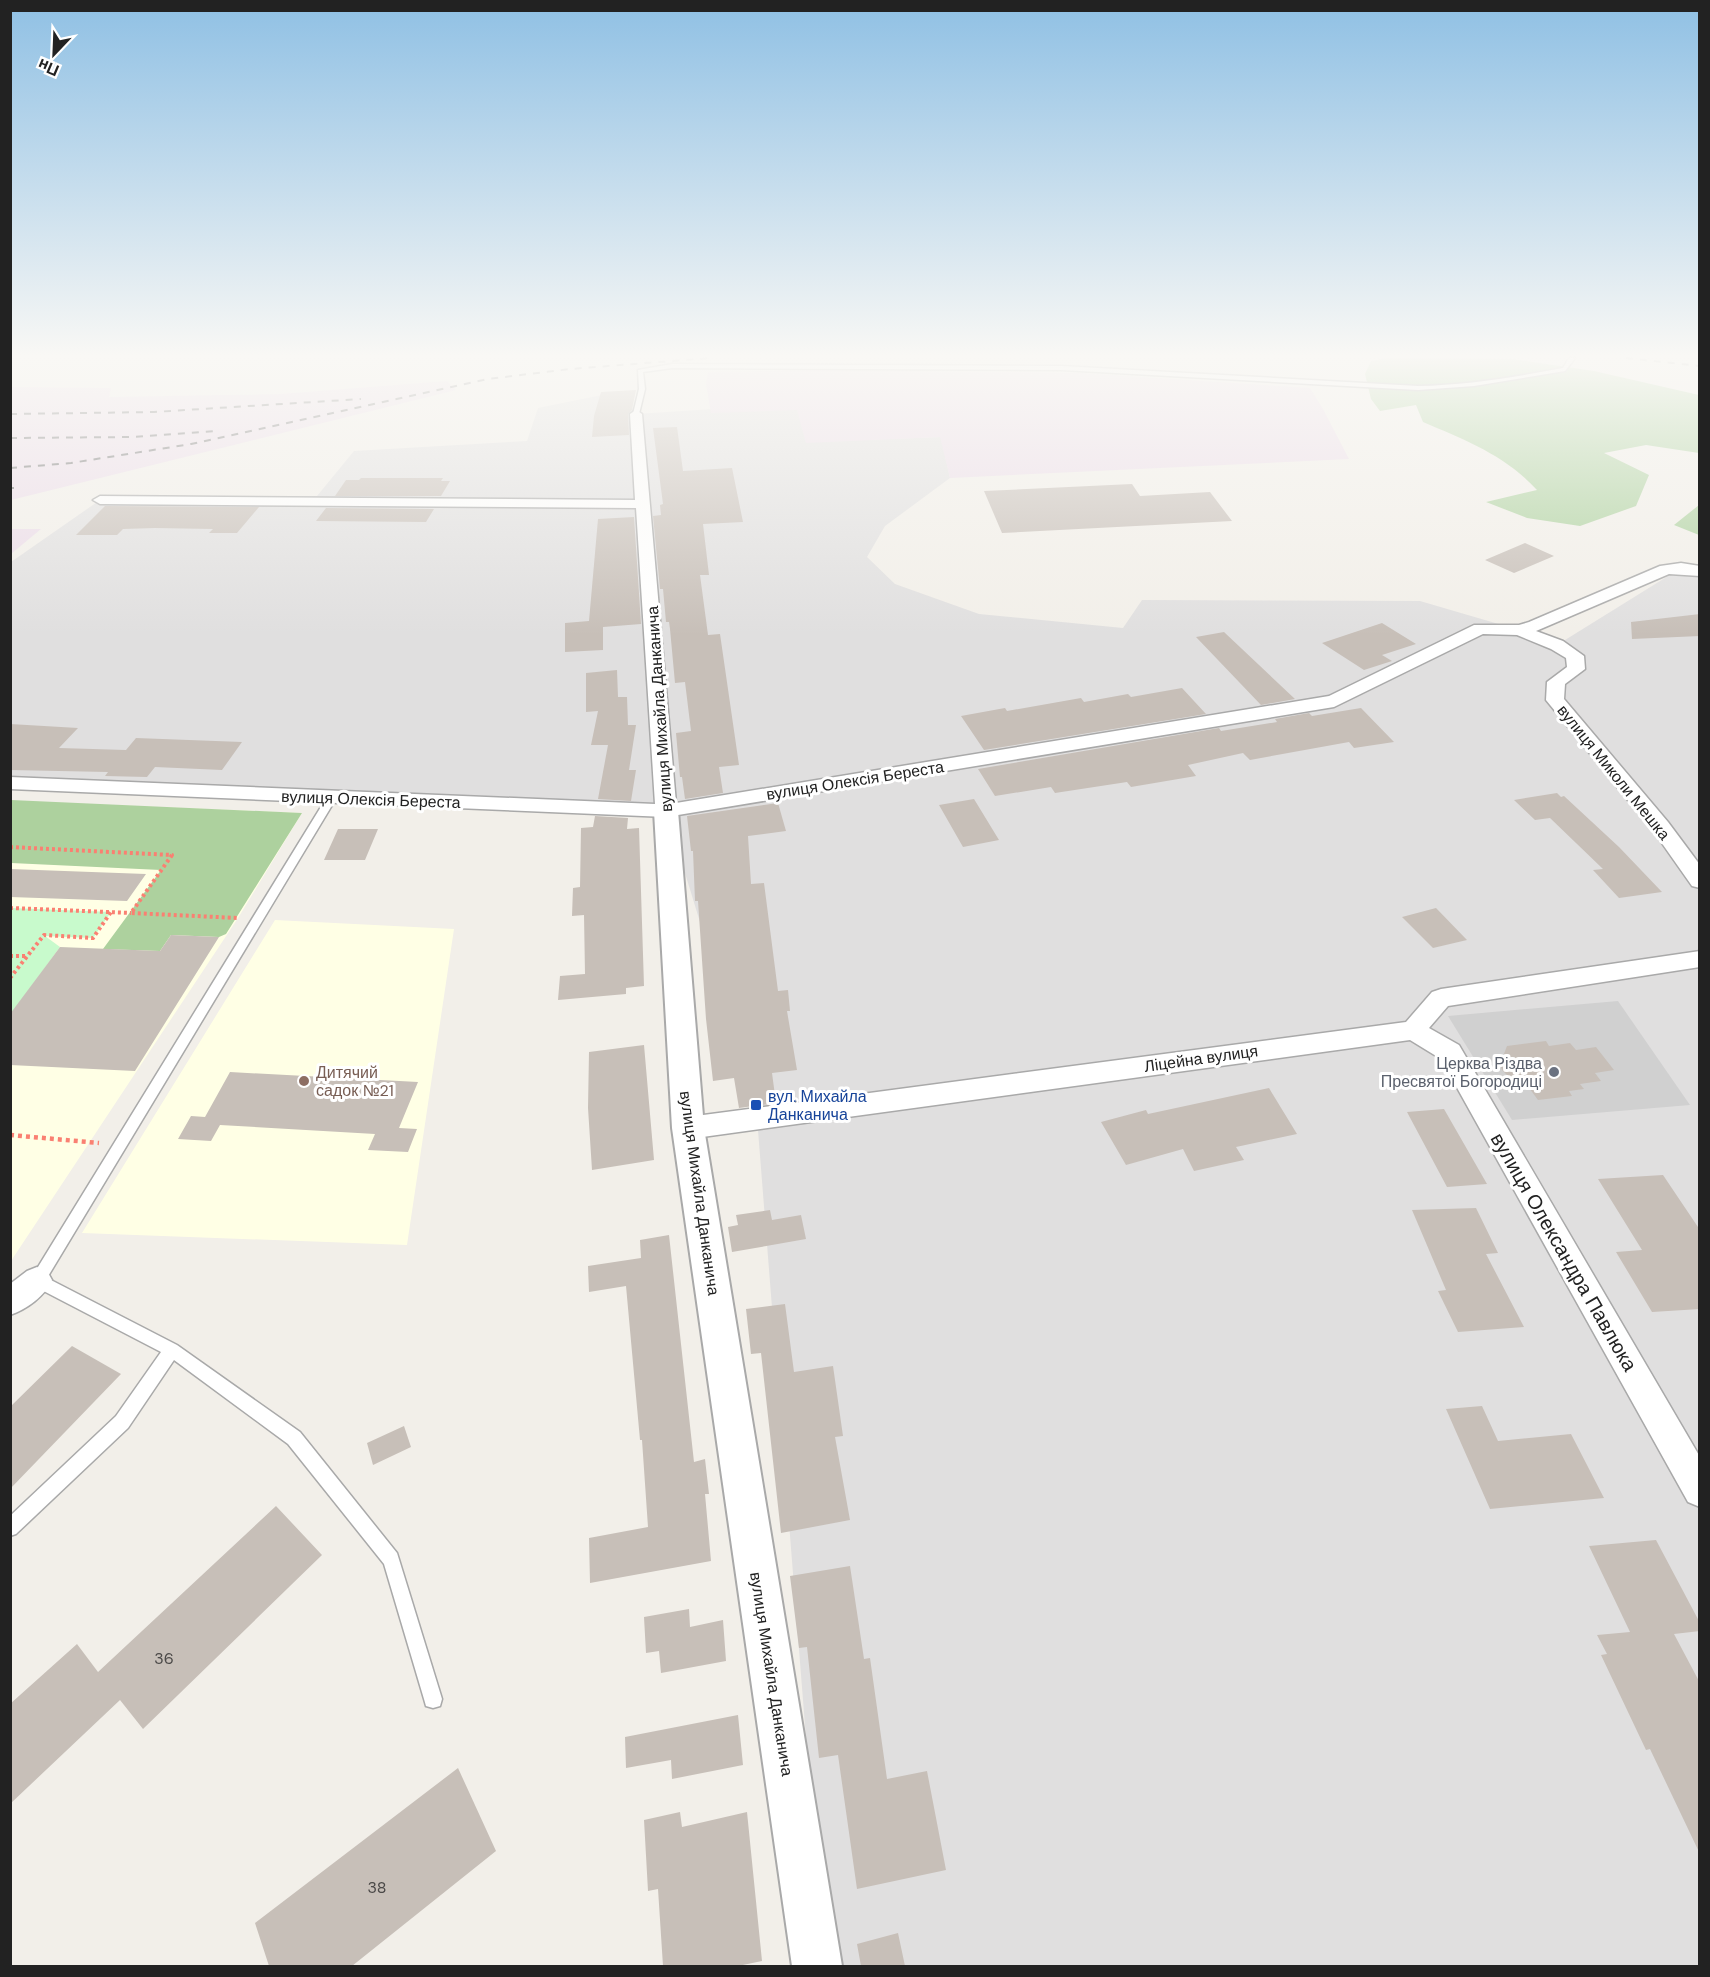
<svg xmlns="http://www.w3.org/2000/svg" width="1710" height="1977" font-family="'DM Sans',sans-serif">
<rect width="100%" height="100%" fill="#f2efe9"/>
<path fill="#e0dfdf" d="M622 391 636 414 774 405 798 410 806 442 941 437 950 478 885 526 867 557 895 584 979 614 1123 628 1142 600 1420 601 1519 630 1557 645 1681 568 1699 572V1966H824L756 1105 666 811 11 783V562L100 500 317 496 354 451 527 441 538 408Z"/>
<path fill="#ebdbe8" d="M817 370 1080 373 1310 388 1323 409 1349 459 950 478 940 437 806 443 797 410 711 413 706 384 708 372Z
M447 381 456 390 11 500V387L111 388 109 397 281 394Z
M11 529H41L11 554Z"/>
<path fill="#ffffe5" d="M11 801 302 813 238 918 11 1261Z
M275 920 454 929 407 1245 82 1233Z"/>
<path fill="#d0d0d0" d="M1618 1001 1690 1105 1512 1120 1448 1016Z"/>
<path fill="#add19e" d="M1387 358 1512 359 1594 371 1699 395V453L1646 445 1604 453 1649 475 1636 506 1580 526 1527 518 1486 502 1537 490C1505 455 1465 440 1423 422L1416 405 1380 411 1371 399 1365 374 1371 361Z
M1699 505V535L1674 525Z
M11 800 302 813 226 934 219 937 171 935 160 951 103 949 161 870 11 863Z"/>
<path fill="#c8facc" d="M11 908 111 912 93 938 45 936 60 947 11 1014Z"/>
<path fill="#c7bfb8" d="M636 390 632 410 628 414 629 435 592 437 594 416 601 392Z
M677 427 683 471 732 468 743 522 703 524 709 575H700L708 635 720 634 739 765 719 767 723 793 685 799 682 777H680L676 733 691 731 685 682 675 683 670 629 669 622H666L663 589H660L653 516 661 515 660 505 663 504 653 428Z
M361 478H443L441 481H450L441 496H335L346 480H359Z
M1132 484 1140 496 1210 492 1232 521 1002 533 984 491Z
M105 506 259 507 237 533H209L213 529 155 528 123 529 117 535H76Z
M326 508 434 509 426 522 316 521Z
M634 517 641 624 603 627V650L565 652V623L589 621 598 519Z
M1525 543 1554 556 1514 573 1485 560Z
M1700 614V636L1632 639 1631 622Z
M1382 623 1416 644 1382 655 1392 661 1364 670 1322 643Z
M1224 632 1295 699 1261 705 1196 637Z
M617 670 618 697H627L628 725H636L629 770H636L631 801 598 799 608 745H591L598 711 586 712V673Z
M1182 688 1206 714 984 750 961 716 1005 708 1007 711 1081 698 1084 702 1128 694 1131 697Z
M1361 708 1394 742 1354 748 1349 742 1250 760 1243 753 1188 765 1196 776 1131 787 1127 782 1055 793 1051 787 995 796 978 769 1219 728 1221 731 1277 722 1275 719 1309 713 1312 716Z
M10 724 78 728 59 748 126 750 136 738 242 742 222 770 155 767 147 777 105 776 108 772 10 770Z
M1557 793 1561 797 1564 796 1619 847 1662 892 1619 898 1593 870 1603 869 1550 818 1535 820 1514 800Z
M974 799 999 840 963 847 939 805Z
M778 803 786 831 748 836 751 884 764 883 778 991 788 990 790 1011H787L797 1070 772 1073 776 1103 739 1108 734 1078 713 1081 706 1019 698 901H695L693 851H691L687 816Z
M595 816 628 818 627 829 639 828 644 986 626 988V994L558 1000 560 976 585 974 584 915 572 916 573 888 580 887 581 828 593 827Z
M338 829H378L365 860H324Z
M10 869 146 874 127 901 10 897Z
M1436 908 1467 940 1433 948 1402 917Z
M171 935 219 937 135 1071 10 1065V1014L60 947 160 951Z
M1546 1041 1549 1046 1570 1043 1576 1050 1596 1047 1614 1070 1595 1073 1601 1081 1580 1084 1584 1089 1569 1091 1572 1096 1538 1100 1524 1081 1508 1076 1502 1070 1500 1064 1507 1046Z
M644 1045 654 1160 592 1170 588 1108 589 1052Z
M230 1072 418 1082 399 1128 417 1129 408 1152 368 1150 375 1134 220 1125 211 1141 178 1139 191 1116 205 1117Z
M1269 1088 1297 1134 1236 1147 1244 1160 1194 1171 1183 1149 1126 1165 1101 1122 1146 1110 1148 1114Z
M1444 1109 1487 1184 1447 1187 1407 1112Z
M1663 1175 1700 1230V1309L1652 1312 1616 1252 1642 1250 1598 1179Z
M1476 1208 1498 1253 1486 1254 1524 1327 1458 1332 1438 1291 1446 1290 1412 1210Z
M770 1210 772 1220 801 1215 806 1239 732 1252 728 1227 738 1225 736 1215Z
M669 1235 694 1462 705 1459 709 1494H705L711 1561 590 1583 589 1538 648 1527 642 1440H640L626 1286 589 1292 588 1266 641 1258 640 1240Z
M785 1304 794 1372 833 1366 843 1436 835 1437 850 1520 781 1533 761 1353 751 1354 746 1309Z
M72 1346 121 1374 10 1489V1407Z
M1482 1406 1498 1441 1571 1434 1604 1498 1490 1509 1446 1409Z
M404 1426 411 1447 373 1465 367 1443Z
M276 1506 322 1555 143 1729 120 1700 10 1804V1704L77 1644 98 1672Z
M1656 1540 1700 1623V1631L1674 1634 1700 1683V1854L1650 1749 1646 1750 1601 1655 1607 1654 1597 1635 1630 1632 1589 1546Z
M850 1566 864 1659 870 1658 887 1779 927 1771 946 1870 857 1889 838 1755 819 1758 807 1647 799 1648 790 1576Z
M689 1609 690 1627 723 1620 726 1661 661 1673 659 1651 646 1653 644 1617Z
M738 1715 743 1765 672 1779 671 1760 626 1768 625 1737Z
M458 1768 496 1851 352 1966H269L255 1923Z
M680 1812 682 1827 747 1812 762 1961 738 1966H663L658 1889 648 1891 644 1820Z
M898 1933 905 1966H861L857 1944Z"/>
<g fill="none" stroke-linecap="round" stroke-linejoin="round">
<g stroke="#a9a9a9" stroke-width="3">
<path id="service" d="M1569 358H1575L1565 371 1474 386 1418 390 1062 370 672 368 643 372 645 389 639 414 636 416 633 414 639 389 638 370 672 364 1062 366 1418 386C1467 385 1515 377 1563 368Z
M332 794 337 797 47 1278 177 1345 300 1432 397 1553 442 1699 440 1706 433 1708 426 1706 424 1699 384 1564 288 1444 174 1360 128 1428 16 1534 10 1536V1516L116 1416 161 1352 32 1285 30 1280 327 797Z"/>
</g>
<g stroke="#a9a9a9" stroke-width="3">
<path id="minor" d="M636 410 642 414 676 803 1329 696 1474 625H1519L1529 622 1660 566 1681 563 1700 566V576L1669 574 1536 631 1563 641 1584 656 1585 669 1565 684 1564 699 1668 822 1700 865V888L1692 886 1654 832 1546 700 1547 682 1567 667 1566 658 1551 649 1517 635 1483 634 1334 707 666 817 10 789V777L655 804 636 508 100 504 93 500 100 496 635 500 630 414Z
M1700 951V967L1448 1006 1429 1028 1459 1045 1700 1457V1507L1688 1502 1441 1059 1410 1040 688 1139 679 1136 675 1128 679 1120 688 1117 1406 1022 1432 992 1441 989Z
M37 1267 47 1271 52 1280C45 1296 27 1309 10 1315V1284L27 1271Z"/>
</g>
<g stroke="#a9a9a9" stroke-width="4">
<path id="tertiary" d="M666 803 675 806 678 811 704 1128 842 1966H792L672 1128 654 811 657 806Z"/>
</g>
<path stroke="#fa8072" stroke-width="4" stroke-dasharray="3 3" stroke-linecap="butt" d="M10 847 172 855 131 913 238 918
M10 908 131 913
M10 956H27
M10 978 44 935 93 938 111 912"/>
<path stroke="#fa8072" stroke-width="4.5" stroke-dasharray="4 4" stroke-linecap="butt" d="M10 1135 99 1143"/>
<use href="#service" fill="#fff" fill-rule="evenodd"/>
<use href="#minor" fill="#fff" fill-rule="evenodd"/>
<use href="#tertiary" fill="#fff" fill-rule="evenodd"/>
<path stroke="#707070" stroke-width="2" stroke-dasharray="7 7" stroke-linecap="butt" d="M1626 358 1700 366
M10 414 154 412 361 399
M10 438 132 437 216 431
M10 468 71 463 191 444 488 379 570 369 709 358
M10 488H14"/>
</g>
<linearGradient id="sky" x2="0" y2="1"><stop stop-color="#8fc0e4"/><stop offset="0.56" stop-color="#f9f8f5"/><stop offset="1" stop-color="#f9f8f5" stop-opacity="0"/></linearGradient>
<rect width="1710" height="635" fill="url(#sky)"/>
<circle fill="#6b7280" stroke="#fff" stroke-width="2" cx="1554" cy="1072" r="6"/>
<circle fill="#8d6e63" stroke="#fff" stroke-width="2" cx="304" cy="1081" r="6"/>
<rect fill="#1a4fb4" stroke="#fff" stroke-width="2" x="750" y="1099" width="12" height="12" rx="3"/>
<g text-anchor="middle" stroke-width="6" stroke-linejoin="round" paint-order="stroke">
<g font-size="16" fill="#222" stroke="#fff">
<text transform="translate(659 709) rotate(-94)" y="6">вулиця Михайла Данканича</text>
<text transform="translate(1614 772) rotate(51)" y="6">вулиця Миколи Мешка</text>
<text transform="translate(855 780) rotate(-9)" y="6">вулиця Олексія Береста</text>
<text transform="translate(371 799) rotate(2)" y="6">вулиця Олексія Береста</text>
<text transform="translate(1201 1058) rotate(-8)" y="6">Ліцейна вулиця</text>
<text transform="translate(700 1193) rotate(82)" y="6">вулиця Михайла Данканича</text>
<text transform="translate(772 1674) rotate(81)" y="6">вулиця Михайла Данканича</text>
</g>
<g font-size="16" fill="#5b616d" stroke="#fff" text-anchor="end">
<text x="1542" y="1069">Церква Різдва<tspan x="1542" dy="18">Пресвятої Богородиці</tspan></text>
</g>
<g font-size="16" fill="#785e54" stroke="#fff" text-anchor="start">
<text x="316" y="1078">Дитячий<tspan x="316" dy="18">садок №21</tspan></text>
</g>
<g font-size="16" fill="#164399" stroke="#fff" text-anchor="start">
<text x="768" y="1102">вул. Михайла<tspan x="768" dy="18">Данканича</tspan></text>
</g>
<g font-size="16" fill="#4b4948">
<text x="164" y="1664">36</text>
<text x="377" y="1893">38</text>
</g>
<g font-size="20" fill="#222" stroke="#fff">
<text transform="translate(1564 1252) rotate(60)" y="7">вулиця Олександра Павлюка</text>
</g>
</g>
<rect width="1710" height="1977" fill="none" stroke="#222222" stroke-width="24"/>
<g transform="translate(54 54) rotate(203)" stroke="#ffffff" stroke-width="4.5" paint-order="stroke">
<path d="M0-4.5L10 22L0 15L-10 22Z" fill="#222222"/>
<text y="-9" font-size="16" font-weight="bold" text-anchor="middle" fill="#222222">Пн</text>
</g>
</svg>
